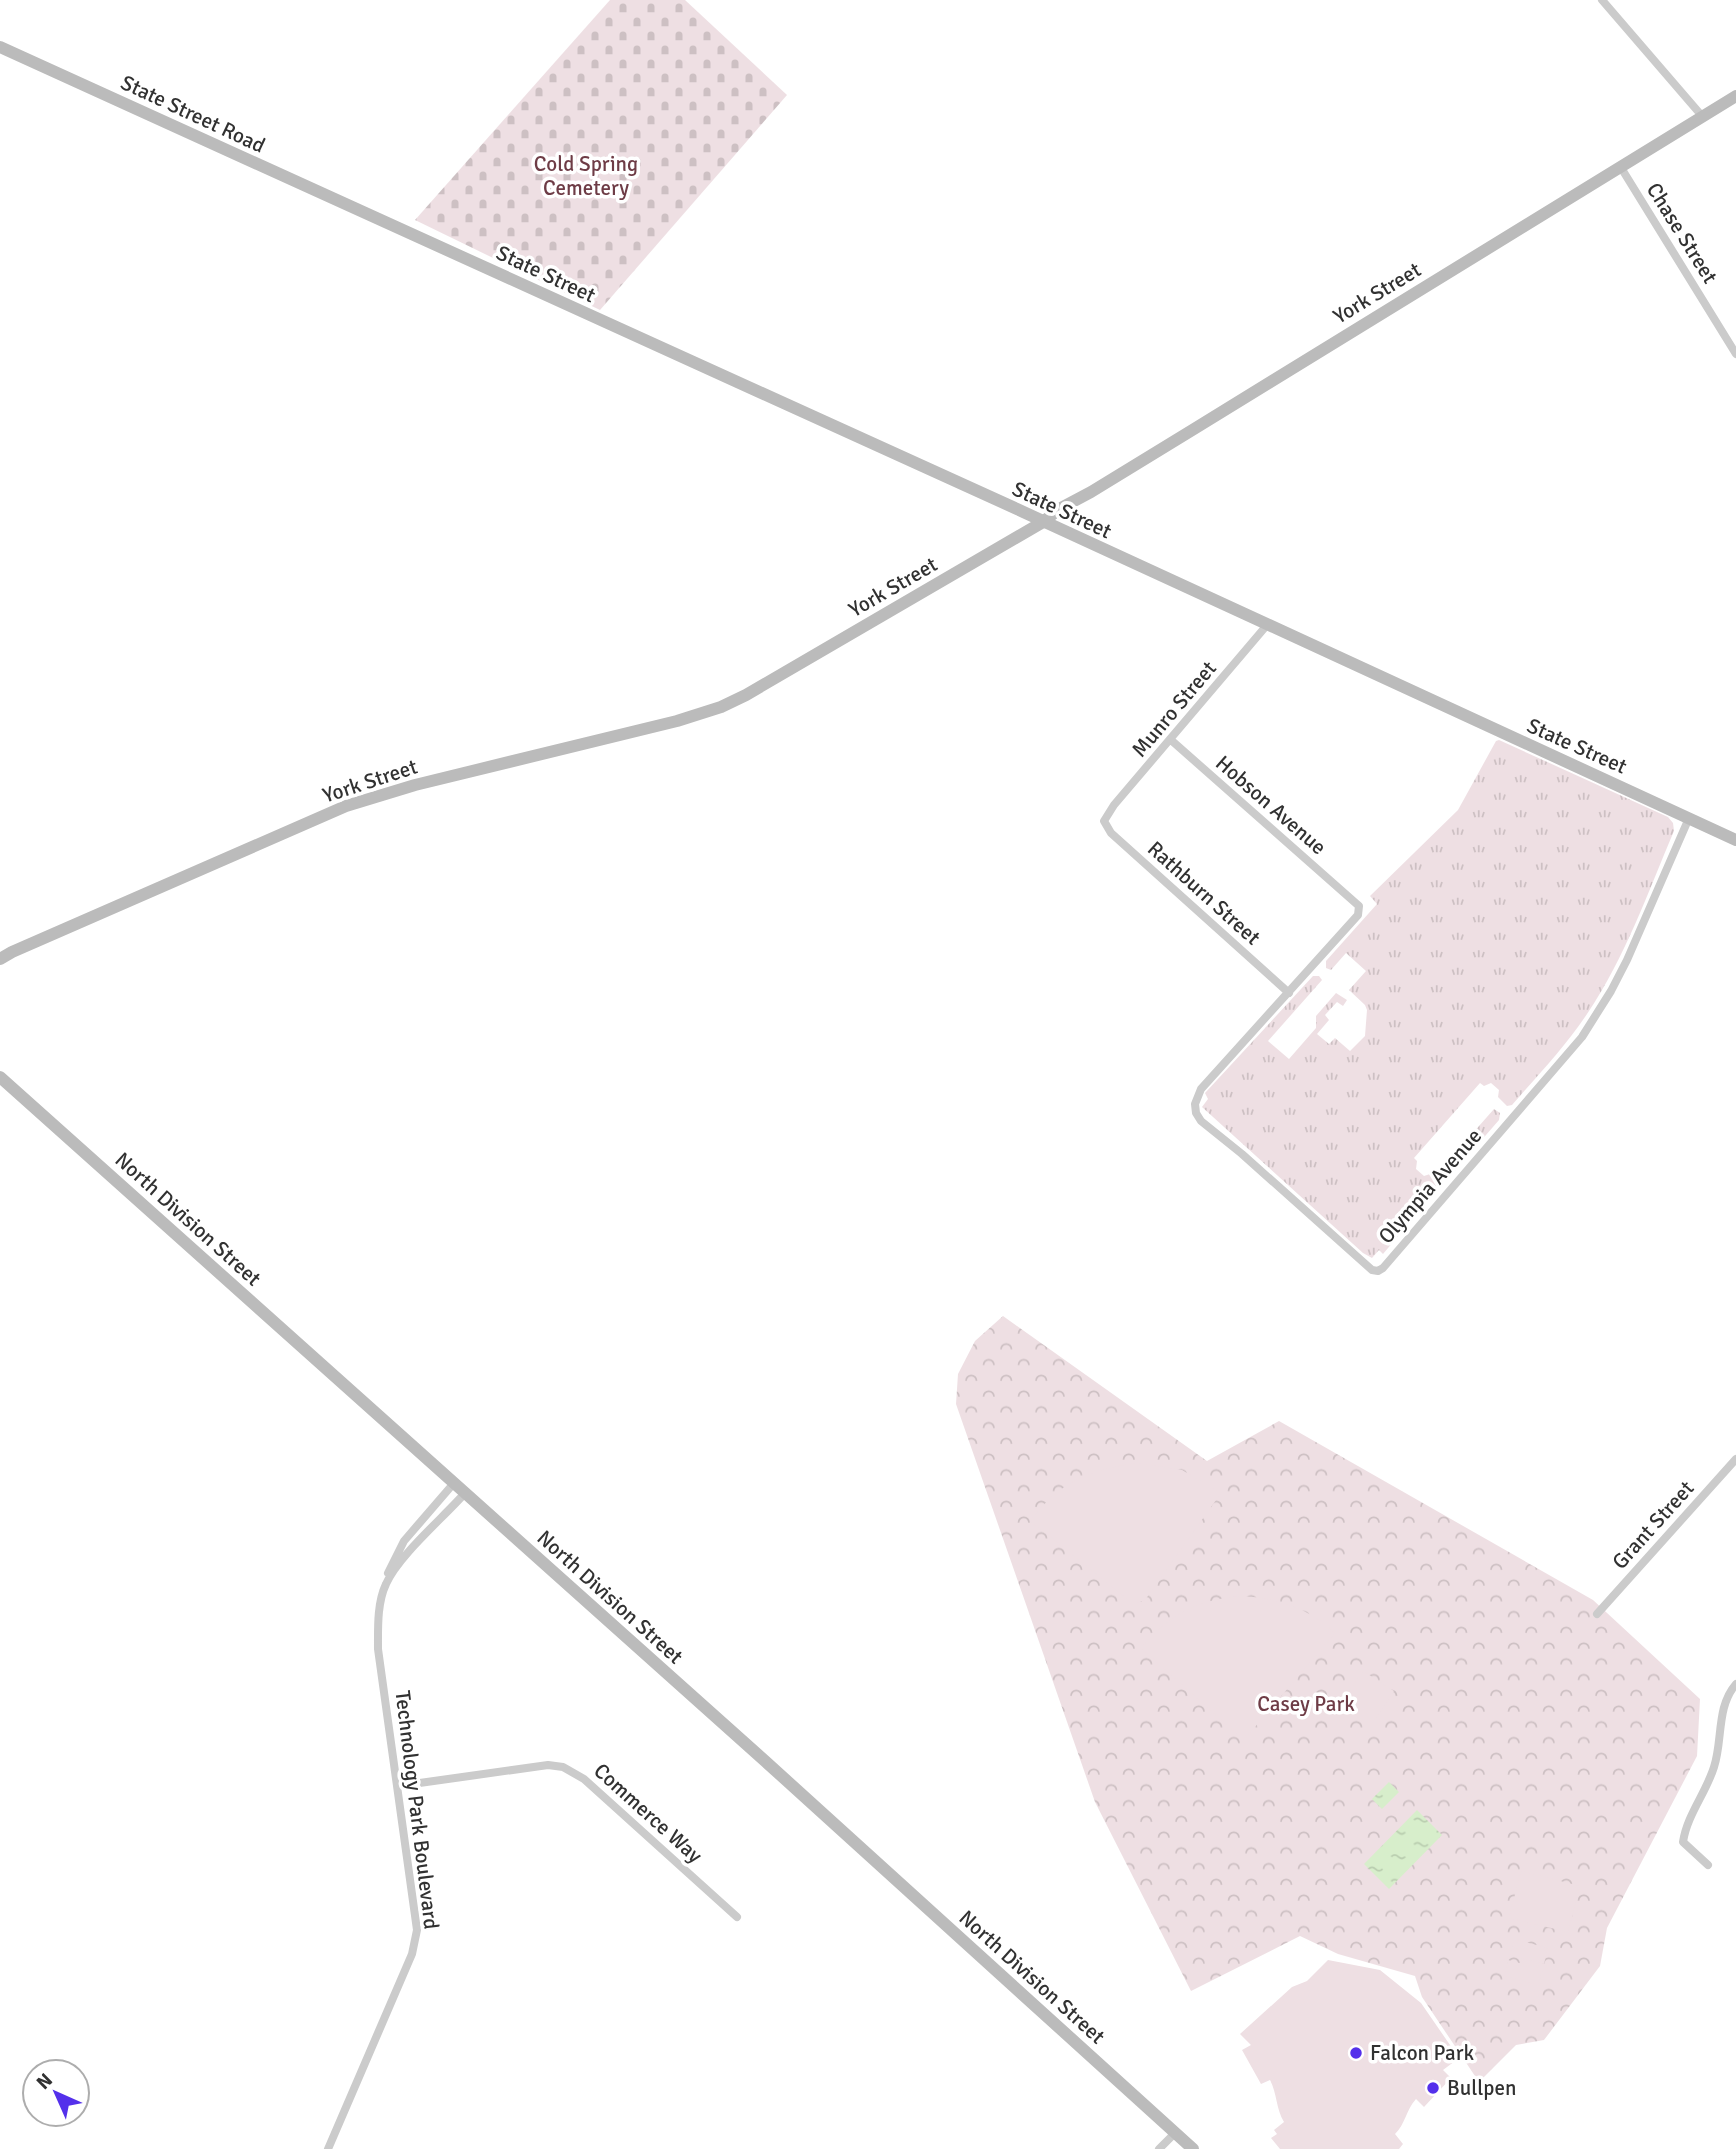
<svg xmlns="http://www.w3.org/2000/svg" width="1736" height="2149" font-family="Signika,sans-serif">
<defs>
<pattern id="grass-tufts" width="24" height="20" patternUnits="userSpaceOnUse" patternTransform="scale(1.75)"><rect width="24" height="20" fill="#eedfe3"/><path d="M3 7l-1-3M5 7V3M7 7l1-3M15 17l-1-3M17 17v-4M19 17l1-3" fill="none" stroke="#cdc0c3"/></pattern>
<pattern id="cemetery-stones" width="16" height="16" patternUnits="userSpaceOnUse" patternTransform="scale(1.75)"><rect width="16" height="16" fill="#eedfe3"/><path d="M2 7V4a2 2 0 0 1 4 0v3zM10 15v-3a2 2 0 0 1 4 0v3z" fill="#cdc0c3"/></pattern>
<pattern id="park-crowns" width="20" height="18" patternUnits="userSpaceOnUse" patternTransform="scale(1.75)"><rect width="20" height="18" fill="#eedfe3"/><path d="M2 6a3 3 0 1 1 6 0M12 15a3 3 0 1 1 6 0" fill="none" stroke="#cdc0c3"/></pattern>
<pattern id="water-ripples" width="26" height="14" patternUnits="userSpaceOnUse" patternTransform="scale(1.75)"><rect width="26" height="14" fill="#d7eecb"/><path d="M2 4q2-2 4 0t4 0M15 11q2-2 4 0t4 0" fill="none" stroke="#b9cdaf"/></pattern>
</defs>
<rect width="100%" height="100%" fill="#fff"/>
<path fill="url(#grass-tufts)" d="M1499 740 1668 817 1673 823 1674 831C1648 892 1625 958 1587 1014 1565 1047 1538 1075 1512 1105L1507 1106 1498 1097 1499 1090 1491 1083 1484 1086 1480 1083 1414 1158 1417 1161 1416 1169 1424 1176 1430 1174 1440 1182 1441 1185 1383 1254 1379 1250 1372 1258 1363 1253 1202 1107 1208 1099 1205 1093 1313 976H1319L1322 980 1268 1041 1289 1059 1316 1028V1016L1336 993 1347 1000 1343 1006 1337 1002 1325 1015 1329 1020 1317 1034 1329 1044 1335 1038 1350 1051 1365 1036 1367 1010 1365 1005 1349 990 1366 971 1346 953 1331 970 1326 968V961L1377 904 1370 896 1458 810 1496 741Z
M1494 1109 1500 1113 1499 1120 1453 1173H1445L1442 1168Z"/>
<path fill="url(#cemetery-stones)" d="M610 0H685L787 95 600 310 415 220Z"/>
<path fill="url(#park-crowns)" d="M1003 1316 1207 1461 1279 1421 1593 1600 1700 1699 1697 1756 1607 1928 1600 1966 1544 2040 1516 2045 1479 2082 1422 1997 1415 1976 1338 1954 1300 1936 1191 1991 1095 1802 956 1404 958 1374 975 1341Z"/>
<path fill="#eedfe3" d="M1137 1463 1182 1470 1221 1493 1145 1600 1134 1604 1030 1521C1062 1480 1087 1471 1137 1463Z
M1239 1596C1275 1597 1309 1608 1335 1633L1249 1734 1238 1735 1141 1648C1171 1614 1194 1601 1239 1596Z
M1363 1671 1394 1691 1376 1718 1363 1720 1340 1704Z
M1521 1871 1580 1886 1568 1932 1509 1918Z
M1514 1939 1548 1948 1544 1964 1510 1955Z
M1328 1960 1380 1970 1421 2003 1459 2058 1443 2070 1451 2078 1424 2107 1416 2099C1406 2110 1405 2125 1395 2134L1403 2144 1399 2149H1280L1271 2138 1277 2134 1274 2130 1284 2122C1276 2109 1277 2093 1270 2080L1261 2084 1242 2050 1251 2045 1240 2034 1292 1987 1307 1981Z
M1508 1960 1543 1969 1538 1985 1504 1976Z"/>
<path fill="url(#water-ripples)" d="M1389 1782 1399 1792 1382 1809 1372 1799Z
M1417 1810 1442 1835 1389 1889 1364 1864Z"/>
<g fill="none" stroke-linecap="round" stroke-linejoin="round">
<path stroke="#cbcbcb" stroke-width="8" d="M1602 0 1702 116
M1620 166 1736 354
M1267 625 1114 805 1104 821 1111 833 1289 993
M1171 740 1359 906 1358 915 1201 1089 1195 1104 1196 1113 1201 1121 1242 1154 1372 1270 1378 1271 1383 1268 1582 1037 1611 991 1627 960 1689 818
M388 1573 404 1541 454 1483
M1597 1614 1736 1459
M398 1786 548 1765 563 1767 584 1779 737 1917
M1708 1865 1683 1842C1687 1815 1706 1793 1714 1767 1723 1740 1716 1707 1736 1684
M328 2149 412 1954 417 1930 378 1649C378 1628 377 1603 386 1584 398 1556 444 1517 465 1493
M1159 2149 1175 2133"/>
<path stroke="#bbb" stroke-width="12" d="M0 47 1017 509 1736 840
M0 959 12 952 346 806 415 785 677 721 721 707 746 695 1043 522 1059 509 1091 492 1194 429 1736 96
M0 1077 765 1761 1193 2149"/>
</g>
<g fill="#5430eb" stroke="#fff" stroke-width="2.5">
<circle cx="1356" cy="2053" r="7"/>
<circle cx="1433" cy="2088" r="7"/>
</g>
<g text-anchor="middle" stroke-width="7" stroke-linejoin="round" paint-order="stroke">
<g font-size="21" fill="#313131" stroke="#fff">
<text transform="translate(193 114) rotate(25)" y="7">State Street Road</text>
<text transform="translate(1682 233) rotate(58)" y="7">Chase Street</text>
<text transform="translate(546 274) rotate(25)" y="7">State Street</text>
<text transform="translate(1377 293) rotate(-31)" y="7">York Street</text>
<text transform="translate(1062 510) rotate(25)" y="7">State Street</text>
<text transform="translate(893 587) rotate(-30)" y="7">York Street</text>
<text transform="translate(1174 709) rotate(-50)" y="7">Munro Street</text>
<text transform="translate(1577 746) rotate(24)" y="7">State Street</text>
<text transform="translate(370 781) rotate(-18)" y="7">York Street</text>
<text transform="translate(1271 805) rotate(41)" y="7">Hobson Avenue</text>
<text transform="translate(1204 893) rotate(42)" y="7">Rathburn Street</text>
<text transform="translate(1430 1186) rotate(-49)" y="7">Olympia Avenue</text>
<text transform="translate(188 1219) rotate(42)" y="7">North Division Street</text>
<text transform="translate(1653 1525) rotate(-48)" y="7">Grant Street</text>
<text transform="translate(610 1597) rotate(42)" y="7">North Division Street</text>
<text transform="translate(417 1810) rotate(83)" y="7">Technology Park Boulevard</text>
<text transform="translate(648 1813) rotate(42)" y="7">Commerce Way</text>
<text transform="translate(1032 1977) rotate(42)" y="7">North Division Street</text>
</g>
<g font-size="21" fill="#6e3c46" stroke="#fff">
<text x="586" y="171">Cold Spring<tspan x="586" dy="24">Cemetery</tspan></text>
<text x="1306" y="1711">Casey Park</text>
</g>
<g font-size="21" fill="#313131" stroke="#fff" text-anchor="start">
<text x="1370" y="2060">Falcon Park</text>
<text x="1447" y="2095">Bullpen</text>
</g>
</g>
<g transform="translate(56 2093) rotate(315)"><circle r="33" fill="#ffffff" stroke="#adadad" stroke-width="2"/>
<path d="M0-5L12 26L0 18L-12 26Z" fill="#5430eb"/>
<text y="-10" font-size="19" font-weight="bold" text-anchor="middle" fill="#313131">N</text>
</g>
</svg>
